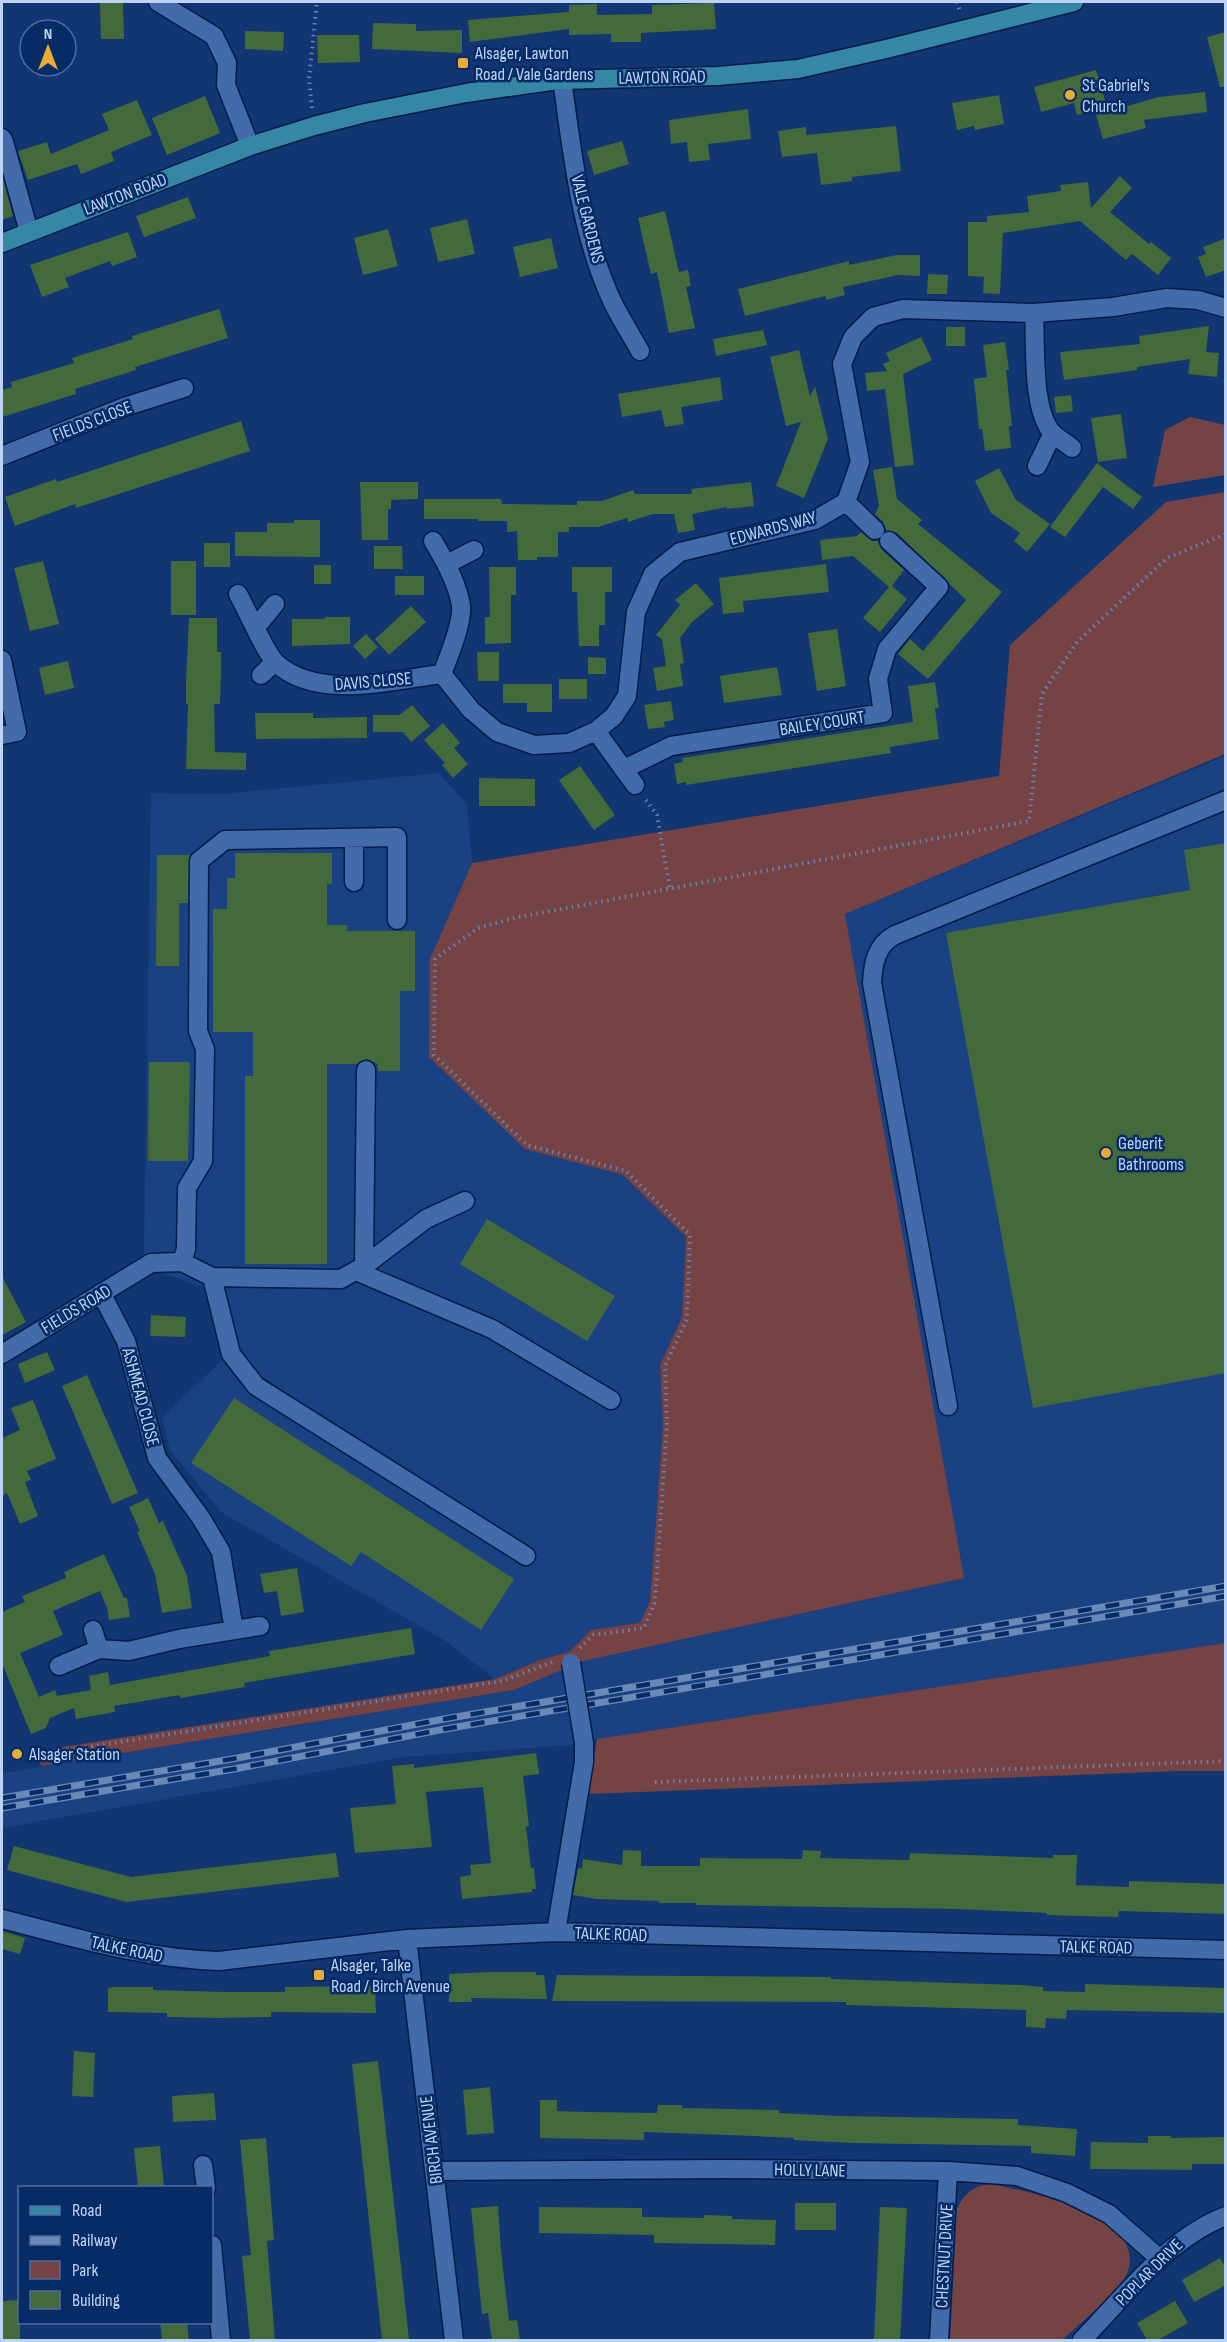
<svg xmlns="http://www.w3.org/2000/svg" width="1227" height="2342" font-family="'Sofia Sans Condensed',sans-serif">
<rect width="100%" height="100%" fill="#113671"/>
<path fill="#1a4282" d="M1225 756V1643L597 1739 572 1745 404 1757 2 1828V1773L514 1690 583 1661 963 1578 845 914Z
M439 773 467 805 472 863 430 959 525 1149 623 1175 686 1237 682 1317 660 1365 663 1425 650 1601 640 1624 591 1630 569 1652 540 1660 495 1679 444 1640 221 1512 170 1450 162 1418 225 1357 205 1288 157 1271 144 1254 151 793 222 794Z"/>
<path fill="#764344" d="M1190 417 1225 425V475L1153 487 1165 430Z
M1225 492V754L845 914 964 1578 583 1661 514 1690 42 1766 31 1752 495 1679 540 1660 569 1652 591 1630 640 1623 650 1601 663 1425 660 1365 682 1317 686 1237 623 1175 525 1149 429 1057 430 959 472 863 999 776 1010 645 1166 502Z
M1225 1643V1771H1179L588 1794 597 1739Z
M991 2184C1028 2192 1146 2213 1128 2271 1124 2286 1076 2328 1062 2340H950L957 2208C966 2192 973 2186 991 2184Z"/>
<path fill="#44693b" d="M100 2H123L124 39H101Z
M714 3 716 29 641 33V42H611V34L569 35V29L470 42 468 20 569 12V5L597 4V15L652 14V5Z
M373 23 416 24V31L462 30V53L372 49Z
M245 31 284 32 283 51 245 49Z
M1226 32V87H1220L1207 37Z
M317 35H359L360 62 318 63Z
M1096 70 1107 107 1077 115 1074 103 1041 112 1034 87Z
M1205 92 1207 112 1144 120 1146 128 1103 139 1096 115 1159 97Z
M999 95 1004 124 975 130 974 126 957 130 952 103Z
M205 96 220 133 167 155 152 118Z
M137 100 152 135 111 152 114 161 81 174 77 164 28 180 18 151 47 142 51 154 109 130 102 114Z
M748 109 751 139 708 144 710 160 689 162 687 142 671 144 669 120Z
M896 126 901 171 852 177V181L821 185 817 153 782 157 778 131 806 127V135Z
M622 141 629 164 594 175 587 151Z
M2 175 13 216 2 220Z
M1120 176 1132 188 1110 212 1149 244 1151 242 1171 258 1158 275 1132 254 1126 260 1080 221 1003 233 1000 294 983 293 984 277 968 276V222H987V216L1029 212 1027 196 1061 191 1060 185 1088 182 1091 208Z
M188 197 196 218 144 237 136 216Z
M665 211 679 272 688 270 691 286 686 287 695 328 669 333 657 272 651 274 638 218Z
M467 219 475 254 438 262 430 228Z
M388 229 398 266 363 275 354 238Z
M128 232 137 257 112 266 110 261 65 278 69 287 42 297 30 265Z
M551 238 558 268 520 277 513 247Z
M1226 238V270L1206 277 1198 257 1206 254 1203 247Z
M897 255H920V276L898 275 843 287 845 295 826 300 825 296 745 316 738 289 849 261V265Z
M928 274 948 275 947 294H927Z
M219 309 228 338 135 367 136 370 75 389 76 394 2 417V390L12 387 11 382 74 363 72 358 133 339 132 336Z
M1209 326 1206 352 1219 353 1217 377 1188 374 1190 359 1137 367V370L1064 380 1060 352 1140 344 1139 336Z
M946 327H965V346H946Z
M763 330 767 345 716 356 713 339Z
M921 337 932 360 903 374 914 465 895 467 885 389 867 391 865 373 887 371 883 364 890 361 886 353Z
M1005 342 1009 370H1006L1012 426H1009L1011 448 985 451 982 429H979L974 379 987 377 983 345Z
M799 350 810 396 815 386 828 439 804 498 776 486 801 422 786 426 770 357Z
M720 377 723 400 681 407 684 424 665 427 661 410 622 417 618 394Z
M1071 395 1073 411 1056 413 1054 397Z
M1121 414 1127 458 1098 462 1091 418Z
M241 421 250 451 76 508 75 504 15 526 5 497 56 479 57 482Z
M1097 463 1142 497 1133 509 1103 487 1065 537 1050 527Z
M892 467 897 499 922 520 918 524 1002 592 928 679 898 654 910 639 923 651 966 600 897 533 886 530 883 522 875 514 879 506 873 470Z
M999 468 1016 500 1050 524 1027 552 1014 541 1020 533 991 513 975 481Z
M360 482H418V499L391 500V509H388V540H362Z
M751 482 754 506 727 509V507L692 514 695 530 678 533 674 514H653L628 522 627 518 598 527H569V532H558V557H537V560H518L517 531 507 532V521H478V519H424V499H501L502 504 577 505V501H602L633 490 635 494H692L691 489Z
M294 520H320V557L235 556V532H267V523H294Z
M861 532 872 541H878L881 549 904 570 892 586 907 599 880 632 863 618 889 587 853 556 822 560 820 540 857 536Z
M204 543H230V567H204Z
M374 546H402L403 569H374Z
M43 561 59 624 30 631 14 568Z
M171 561H196V615H171Z
M826 564 829 592 743 601 744 612 723 614 719 578Z
M314 565H331V584H314Z
M489 567H516V595H511V643L485 644V617H490Z
M572 567H612V592H605V625H599V646H579L577 592H572Z
M395 576H424V595H395Z
M696 583 714 604 692 622 680 638 684 663 680 664 683 686 657 691 653 668 666 666 662 639 656 635 680 605 675 600Z
M411 606 426 622 389 655 375 639Z
M325 617H350V644L292 646V619H325Z
M189 618H217V652H221V674L220 704H214L215 752 246 753V770L186 769 188 704H186V682Z
M837 629 846 686 817 691 808 633Z
M366 634 378 647 365 659 353 646Z
M477 652H499V681H478Z
M588 657 606 658V674H588Z
M68 661 74 688 45 695 39 668Z
M777 667 782 695 724 703 720 676Z
M559 679H587V699H559Z
M935 682 939 708H935L939 739 890 747 891 753 686 785V782L677 784 674 764 683 762 682 758 913 722 908 686Z
M503 684H552V712H527V703H503Z
M671 701 674 720 664 722 665 727 648 729 644 705Z
M412 705 430 726 411 742 403 732H373V715H399Z
M255 713H313V718L367 717V738L256 739Z
M443 723 460 743 454 748 468 764 453 778 442 765 445 763 424 740Z
M580 766 615 815 594 830 559 780Z
M479 778 535 779V806H479Z
M1226 843V1373L1033 1408 946 933 1190 890 1184 850Z
M235 853H332V884H327V925H347V931H415V991H400V1071H378V1064L367 1059 357 1064H327V1264H245V1076H253V1032H213V909H227V878H235Z
M157 855H190L188 903H179V966H156Z
M149 1062H190L188 1161H148Z
M487 1219 615 1296 587 1341 460 1264Z
M2 1276 26 1322 2 1335Z
M151 1315 186 1317 185 1337 150 1336Z
M47 1352 55 1370 25 1383 18 1364Z
M87 1375 138 1493 112 1504 62 1386Z
M234 1398 514 1579 481 1630 361 1552 351 1566 191 1463Z
M33 1400 56 1459 27 1471 31 1480 25 1482 38 1516 20 1524 7 1493 2 1496V1438L20 1430 11 1408Z
M148 1498 159 1523 163 1521 187 1576 192 1608 162 1613 155 1574 137 1532 140 1531 129 1507Z
M104 1554 124 1598H127L130 1617 109 1620 107 1608 100 1591 53 1611 63 1635 20 1653 39 1697 55 1690 57 1696 91 1690 89 1676 108 1672 110 1685 270 1656 269 1651 411 1628 415 1654 244 1683 245 1687 180 1698V1695L114 1706 115 1712 76 1719 74 1708 50 1718 46 1728 31 1734 2 1663V1612L25 1602 22 1596 66 1578 64 1572Z
M297 1568 304 1612 281 1616 277 1591 264 1593 260 1574Z
M536 1753 539 1774 523 1776 529 1826 526 1827 531 1868H534L536 1889H532V1892L462 1899 460 1877 471 1875 470 1865 491 1863 483 1787 426 1792 432 1847 355 1853 350 1808 396 1804 392 1766 414 1764V1768Z
M14 1846 131 1877 336 1853 339 1877 126 1902 7 1870Z
M623 1850 641 1851V1866H700V1858L802 1859 803 1850 821 1851 820 1858 857 1859 909 1860 910 1853 1053 1858V1855H1077L1076 1885 1129 1887V1881L1226 1884V1914L1119 1911 1118 1917 1081 1916 1047 1915V1913L957 1909 696 1905V1903H659V1901L596 1899 573 1895 578 1868 582 1869 583 1859 622 1865Z
M2 1931 25 1938 20 1954 2 1949Z
M490 1972H536V1975H544L547 1999 471 1998 472 2002H449V1974Z
M557 1975 831 1977V1979L1020 1985 1043 1987V1991L1085 1992V1984L1226 1988 1225 2013 1067 2010 1066 2019 1046 2018 1045 2028 1026 2027V2010L846 2005V2002L552 2001Z
M375 1986 376 2013 271 2012V2017L219 2018 167 2017V2013L108 2012V1988L114 1987H153V1990L227 1992H285V1987Z
M74 2051 95 2053 93 2097 72 2096Z
M378 2061 402 2275 409 2340H382L358 2120 352 2064Z
M490 2087 494 2133 467 2135 463 2090Z
M214 2093 216 2120 173 2122 172 2096Z
M540 2100H557V2111L586 2112 657 2113 658 2105H682V2108L779 2110V2113L840 2116 1018 2119V2125L1077 2129 1075 2156 1031 2153V2146L854 2143 794 2140V2138L754 2136 644 2132V2140L540 2138Z
M1148 2136H1171V2138L1226 2137V2164H1192V2170L1090 2169 1091 2142 1148 2143Z
M266 2138 274 2240 267 2241 275 2340H250L242 2256 251 2255 240 2140Z
M160 2146 164 2187H138L134 2148Z
M795 2203H836V2230H795Z
M498 2206 501 2251 509 2321 517 2320 520 2340H492L488 2313 482 2314 471 2208Z
M539 2207 642 2208V2217L704 2218V2215L732 2216V2219L776 2220 775 2245 654 2243V2235L539 2233Z
M880 2207 907 2208 900 2340H874Z
M1220 2258 1226 2268V2285L1194 2302 1182 2280Z
M20 2300V2340H2V2301Z
M1175 2301 1188 2323 1158 2340H1147L1137 2323Z
M160 2322H187L189 2340H162Z"/>
<g fill="none" stroke-linecap="round" stroke-linejoin="round">
<g stroke="#031d49" stroke-width="21">
<path id="minor" d="M158 2 214 36 227 63 226 85 250 146
M562 79C572 152 581 236 613 303 621 319 631 335 640 351
M2 138 4 142 29 232
M1034 313C1036 344 1031 410 1053 434 1059 439 1066 443 1072 448
M2 456 124 407 184 388
M1037 466 1053 433
M846 502 875 530
M433 541C444 559 458 585 461 606 463 623 448 658 442 674
M447 564 474 550
M238 594C246 608 266 654 276 663 318 701 391 680 442 674
M256 627 275 604
M2 660 17 732 2 735
M442 674 471 710 497 732 534 745 569 743 596 731 614 716 627 696 636 612 653 574 680 552 815 520 846 502 860 462 842 364 853 337 873 317 903 309 1034 313 1113 307 1167 298 1198 300 1226 308
M261 675 275 662
M596 731 635 785
M624 769 671 746 883 713 878 679 887 649 939 587 889 541
M354 882V838
M182 1262 186 1249 187 1188 203 1161 205 1049 198 1031 199 861 225 840 397 837V920
M364 1266 366 1070
M356 1271 492 1329 611 1400
M212 1277 341 1279 364 1266 426 1219 465 1201
M101 1293 126 1341 157 1458 201 1518 221 1552 234 1630
M2 1354 151 1263 182 1262 212 1277 231 1354 256 1386 526 1556
M948 1406 872 983C873 964 876 945 895 935L1226 800
M93 1630 99 1649
M59 1666 99 1649 129 1651 179 1639 260 1626
M2 1919C73 1937 145 1959 219 1961L407 1939 556 1932 1226 1950
M556 1932 584 1762V1743
M407 1939 454 2340
M203 2165 206 2188
M435 2171 722 2169 948 2171 1017 2176 1067 2193 1109 2214 1160 2259
M212 2245 221 2340
M939 2340 948 2171
M1082 2340C1124 2297 1168 2238 1226 2216"/>
</g>
<g stroke="#031d49" stroke-width="21">
<path id="major" d="M2 243 250 146 314 126 365 113 466 93 558 80 718 76 798 69 886 49 1074 2"/>
</g>
<path stroke="#6684b3" stroke-width="4" stroke-dasharray="1.5 4.5" stroke-linecap="butt" d="M957 2 960 11
M312 108 309 79 317 2
M646 800 657 815 670 889
M580 1648 593 1635 644 1628 655 1602 667 1425 665 1366 687 1319 690 1235 626 1171 527 1145 434 1055 435 959 478 928 514 918 1029 821 1042 694 1077 642 1167 558 1226 534
M32 1756 502 1681 553 1662
M655 1782 1226 1761"/>
<use href="#minor" stroke="#436aa9" stroke-width="18"/>
<use href="#major" stroke="#3687a4" stroke-width="18"/>
<g stroke="#6b89b7" stroke-width="7">
<path id="rail" d="M2 1798 232 1759 444 1719 1226 1586
M2 1808 234 1769 445 1729 1226 1596"/>
</g>
<use href="#rail" stroke="#062b65" stroke-width="4.5" stroke-dasharray="14" stroke-linecap="butt"/>
<g stroke="#031d49" stroke-width="21" stroke-linecap="butt">
<path id="minor-bridge" d="M571 1663 584 1743"/>
</g>
<use href="#minor-bridge" stroke="#436aa9" stroke-width="18"/>
</g>
<g fill="#e8ac37" stroke="#062b65" stroke-width="2">
<rect x="457" y="57" width="12" height="12" rx="3"/>
<circle cx="1070" cy="95" r="6"/>
<circle cx="1106" cy="1153" r="6"/>
<circle cx="17" cy="1754" r="6"/>
<rect x="313" y="1969" width="12" height="12" rx="3"/>
</g>
<g text-anchor="middle" stroke-width="5" stroke-linejoin="round" paint-order="stroke">
<g font-size="18" fill="#bcd3f6" stroke="#062b65" text-anchor="start">
<text x="475" y="59">Alsager, Lawton<tspan x="475" dy="21">Road / Vale Gardens</tspan></text>
<text x="1082" y="91">St Gabriel's<tspan x="1082" dy="21">Church</tspan></text>
<text x="1118" y="1149">Geberit<tspan x="1118" dy="21">Bathrooms</tspan></text>
<text x="29" y="1760">Alsager Station</text>
<text x="331" y="1971">Alsager, Talke<tspan x="331" dy="21">Road / Birch Avenue</tspan></text>
</g>
<g font-size="18" fill="#bcd3f6" stroke="#062b65">
<text transform="translate(662 77) rotate(-1)" y="6">LAWTON ROAD</text>
<text transform="translate(125 194) rotate(-21)" y="6">LAWTON ROAD</text>
<text transform="translate(588 219) rotate(76)" y="6">VALE GARDENS</text>
<text transform="translate(92 421) rotate(-21)" y="6">FIELDS CLOSE</text>
<text transform="translate(773 528) rotate(-15)" y="6">EDWARDS WAY</text>
<text transform="translate(373 681) rotate(-5)" y="6">DAVIS CLOSE</text>
<text transform="translate(822 723) rotate(-9)" y="6">BAILEY COURT</text>
<text transform="translate(76 1309) rotate(-31)" y="6">FIELDS ROAD</text>
<text transform="translate(141 1397) rotate(75)" y="6">ASHMEAD CLOSE</text>
<text transform="translate(611 1934) rotate(2)" y="6">TALKE ROAD</text>
<text transform="translate(1096 1947) rotate(1)" y="6">TALKE ROAD</text>
<text transform="translate(127 1949) rotate(12)" y="6">TALKE ROAD</text>
<text transform="translate(431 2140) rotate(-97)" y="6">BIRCH AVENUE</text>
<text transform="translate(810 2170) rotate(1)" y="6">HOLLY LANE</text>
<text transform="translate(944 2256) rotate(-87)" y="6">CHESTNUT DRIVE</text>
<text transform="translate(1149 2272) rotate(-45)" y="6">POPLAR DRIVE</text>
</g>
</g>
<rect width="1227" height="2342" fill="none" stroke="#bcd3f6" stroke-width="6"/>
<rect x="18" y="2186" width="195" height="138" fill="#062b65" stroke="#4f6e9f" stroke-width="1.5"/>
<rect x="30" y="2206" width="30" height="9" fill="#3687a4" stroke="#4f6e9f" stroke-width="1.5"/>
<text x="72" y="2216" font-size="18" fill="#bcd3f6">Road</text>
<rect x="30" y="2236" width="30" height="9" fill="#6b89b7" stroke="#4f6e9f" stroke-width="1.5"/>
<text x="72" y="2246" font-size="18" fill="#bcd3f6">Railway</text>
<rect x="30" y="2261" width="30" height="18" fill="#764344" stroke="#4f6e9f" stroke-width="1.5"/>
<text x="72" y="2276" font-size="18" fill="#bcd3f6">Park</text>
<rect x="30" y="2291" width="30" height="18" fill="#44693b" stroke="#4f6e9f" stroke-width="1.5"/>
<text x="72" y="2306" font-size="18" fill="#bcd3f6">Building</text>
<g transform="translate(48 48)"><circle r="28" fill="#062b65" stroke="#4f6e9f" stroke-width="1.5"/>
<path d="M0-4.5L10 22L0 15L-10 22Z" fill="#e8ac37"/>
<text y="-9" font-size="16" font-weight="bold" text-anchor="middle" fill="#bcd3f6">N</text>
</g>
</svg>
